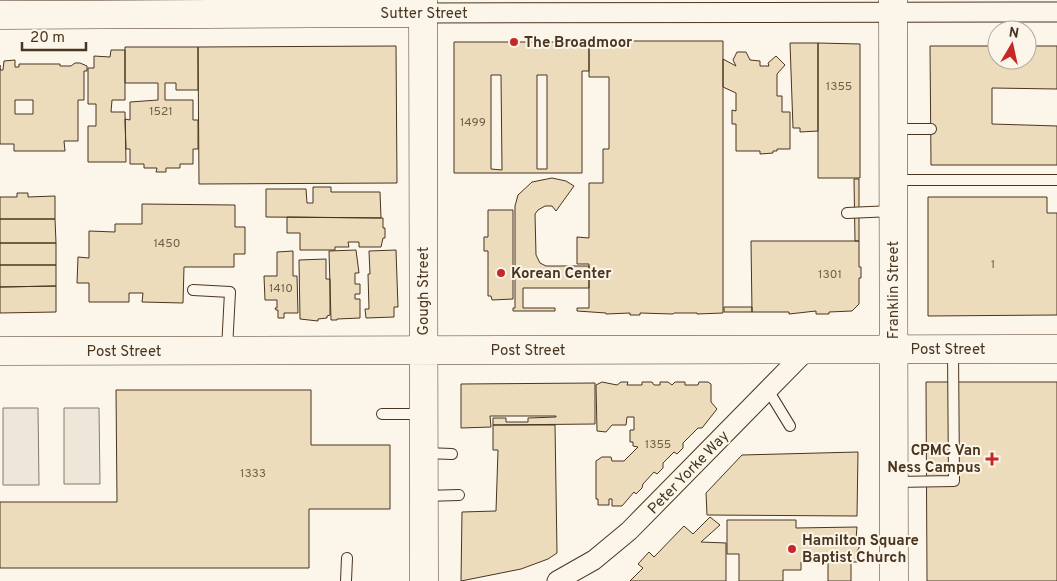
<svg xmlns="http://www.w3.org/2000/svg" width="1057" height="581" font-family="Overpass,sans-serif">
<rect width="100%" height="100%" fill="#fbf6e9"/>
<path fill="#ede6d9" stroke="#887966" d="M3 408H38L39 485H3Z
M64 408H99L100 484H64Z"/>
<path fill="#ecdcbc" stroke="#4a3520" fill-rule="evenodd" d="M589 41H723V313L697 314V313H674L673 314 640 313V315H630V313L606 314V313L577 311V308H589V264H577V237L589 238V183H603V149H609V77H589Z
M454 42H589V71H582V173H454ZM491 75H501L502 170 491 169ZM537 75H547V169H537Z
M790 43H818V131L800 132V128H793Z
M818 43 860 44V178H818Z
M396 46 397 183 199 184 198 47Z
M930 46H997V60H1027V46H1057V89L992 88V124L1057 126V165H931Z
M125 47H198V90H176V83H165V100H193V120H198V149H193V164H180V168H166V172H156L157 168H144V164H130V149H126L125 119 130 120V102L158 100V83H125Z
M111 50H125V100H112L111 112H125L126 162H88V126H96V104H88V68H94V56L110 57Z
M737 52H746L750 60 760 61V66H769L768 63 776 56 785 65 777 74V96H782V112H790V149H777V151H773V153L760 154V151H736V124H732V110L736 111V93L723 87V59L736 66 733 60Z
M15 60V67H19V64H60V66H71L75 63H80L87 66V71H84V100H78V141H64L65 151H14V144H0V65V70H3L4 61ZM15 100H33V114H15Z
M552 178 566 181 574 186 556 211 552 206H545L538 210 535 214 536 255 540 263 546 266H589V288H523V308H555V311H513V308H515V206L518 195 532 182Z
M854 179H859V241H855Z
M313 187H331V192H380L381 218 266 217V189H306L307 203H313Z
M17 193H28V197L55 196V219H0V197H17Z
M928 197H1047V213H1057V315L928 316Z
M142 204 235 205V227H245V254H234V267H184L183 303 142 302 143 293H129V302H89V283H77L78 257 89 258V231L115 232V224H142Z
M488 210H513V299L492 300 491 296H488V251H484V237H488Z
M287 217 383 218V228H385V238H383L381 247H359V242H348L349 247H335V250H300V233H287Z
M0 219H55L56 243H0Z
M751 241H859V267H861V278H859V304L852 311 829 312V314H816V311L789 314V312H752Z
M0 243H56V265H0Z
M356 250 359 273H355V284H360V294H355V299H360V318L337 319V320H331L329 251Z
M396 250 398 307H394V317L366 318 365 309H369L368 274H370L369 251Z
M293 251V276H297L298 313H284V318H278V310H276L275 308H277V300H265L264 276H277V252Z
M326 259V279H330V315L327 316V318L318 319V321L300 319 299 260Z
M0 265H56V286L0 287Z
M56 286V312L0 313V287Z
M724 307H752V312H724Z
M602 382 617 385 621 382H628L627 385H642V382H652L654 385H660V382H668L672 385 675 382H685V385H698L699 382H708L711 384V402L717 409 702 428H698L683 443V448L677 454 674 452 663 463V468L657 474 654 472 643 484 642 488 636 494 634 492 622 506H612V499H609V505H598V499H596V461L602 457H611L612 461H624L638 447 633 446V442H630V430H634V417H627L626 425H612L606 432 597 431 596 385Z
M926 382H1057V581H927Z
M595 383V424L493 425V418H506V422H528V418L556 417V416H490L491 427 461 428V384Z
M116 390H311V445H390V509H309V568H0V502H117Z
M493 425H555L557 553 548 559 521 569 461 581 462 512 496 511 498 450H493Z
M858 452 857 516 707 515 706 493 742 455Z
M710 517 720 525 701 542 726 543V581H630L643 568 638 564 649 552 654 557 684 526 693 534Z
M727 520H796V528L857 527 856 539 859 541V548L857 551V562H851V581H828V562H801V570H783V581H739V554H727Z"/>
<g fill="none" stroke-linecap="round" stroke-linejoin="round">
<g stroke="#4a3520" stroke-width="12">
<path id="lane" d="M894 129H931
M896 180H1057
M847 213 893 211
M193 290 230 292 227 349
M768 390 790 426
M382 414H422
M425 453 452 454
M895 482 954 481 953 350
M425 496 459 495
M346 581 347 558"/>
</g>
<g stroke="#4a3520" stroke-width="21">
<path id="street" d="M423 13 1057 12
M557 581 594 560 629 531 808 349"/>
</g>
<g stroke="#4a3520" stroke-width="29">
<path id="secondary" d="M423 0 424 581
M893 0 894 581
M0 15 423 13
M0 351 1057 349"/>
</g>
<use href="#lane" stroke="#fbf6e9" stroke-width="10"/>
<use href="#street" stroke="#fbf6e9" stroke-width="19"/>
<use href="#secondary" stroke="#fbf6e9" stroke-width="28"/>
</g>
<g fill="#c62828" stroke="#fbf6e9" stroke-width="2">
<circle cx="514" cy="42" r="5"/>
<circle cx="501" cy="273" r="5"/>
<path d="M989.5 451.5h5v5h5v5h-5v5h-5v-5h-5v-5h5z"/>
<circle cx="792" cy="549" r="5"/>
</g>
<g text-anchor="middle" stroke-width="4" stroke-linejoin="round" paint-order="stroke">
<g font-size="12" fill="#725f47">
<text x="839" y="90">1355</text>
<text x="161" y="115">1521</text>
<text x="473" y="126">1499</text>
<text x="167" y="247">1450</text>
<text x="993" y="268">1</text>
<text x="830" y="278">1301</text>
<text x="281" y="292">1410</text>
<text x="658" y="448">1355</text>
<text x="253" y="477">1333</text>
</g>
<g font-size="15" fill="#4a3520" stroke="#fbf6e9">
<text x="424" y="18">Sutter Street</text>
<text transform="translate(893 290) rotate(-90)" y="5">Franklin Street</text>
<text transform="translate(423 291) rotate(-90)" y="5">Gough Street</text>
<text x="948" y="354">Post Street</text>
<text x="528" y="355">Post Street</text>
<text x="124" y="356">Post Street</text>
<text transform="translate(688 472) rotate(-46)" y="5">Peter Yorke Way</text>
</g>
<g font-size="15" font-weight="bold" fill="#4a3520" stroke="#fbf6e9" text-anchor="start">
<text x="524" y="47">The Broadmoor</text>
<text x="511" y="278">Korean Center</text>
<text x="981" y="455" text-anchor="end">CPMC Van<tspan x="981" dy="17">Ness Campus</tspan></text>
<text x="802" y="545">Hamilton Square<tspan x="802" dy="17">Baptist Church</tspan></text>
</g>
</g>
<g transform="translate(1012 45) rotate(9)"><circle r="24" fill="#fbf6e9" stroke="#b4a999"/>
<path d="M0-4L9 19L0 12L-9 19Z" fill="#c62828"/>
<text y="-8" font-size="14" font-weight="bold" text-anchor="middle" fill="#4a3520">N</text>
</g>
<path d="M22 42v8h64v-8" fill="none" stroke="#4a3520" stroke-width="2.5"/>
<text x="30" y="42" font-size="15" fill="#4a3520" stroke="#fbf6e9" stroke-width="4" paint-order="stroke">20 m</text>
</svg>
